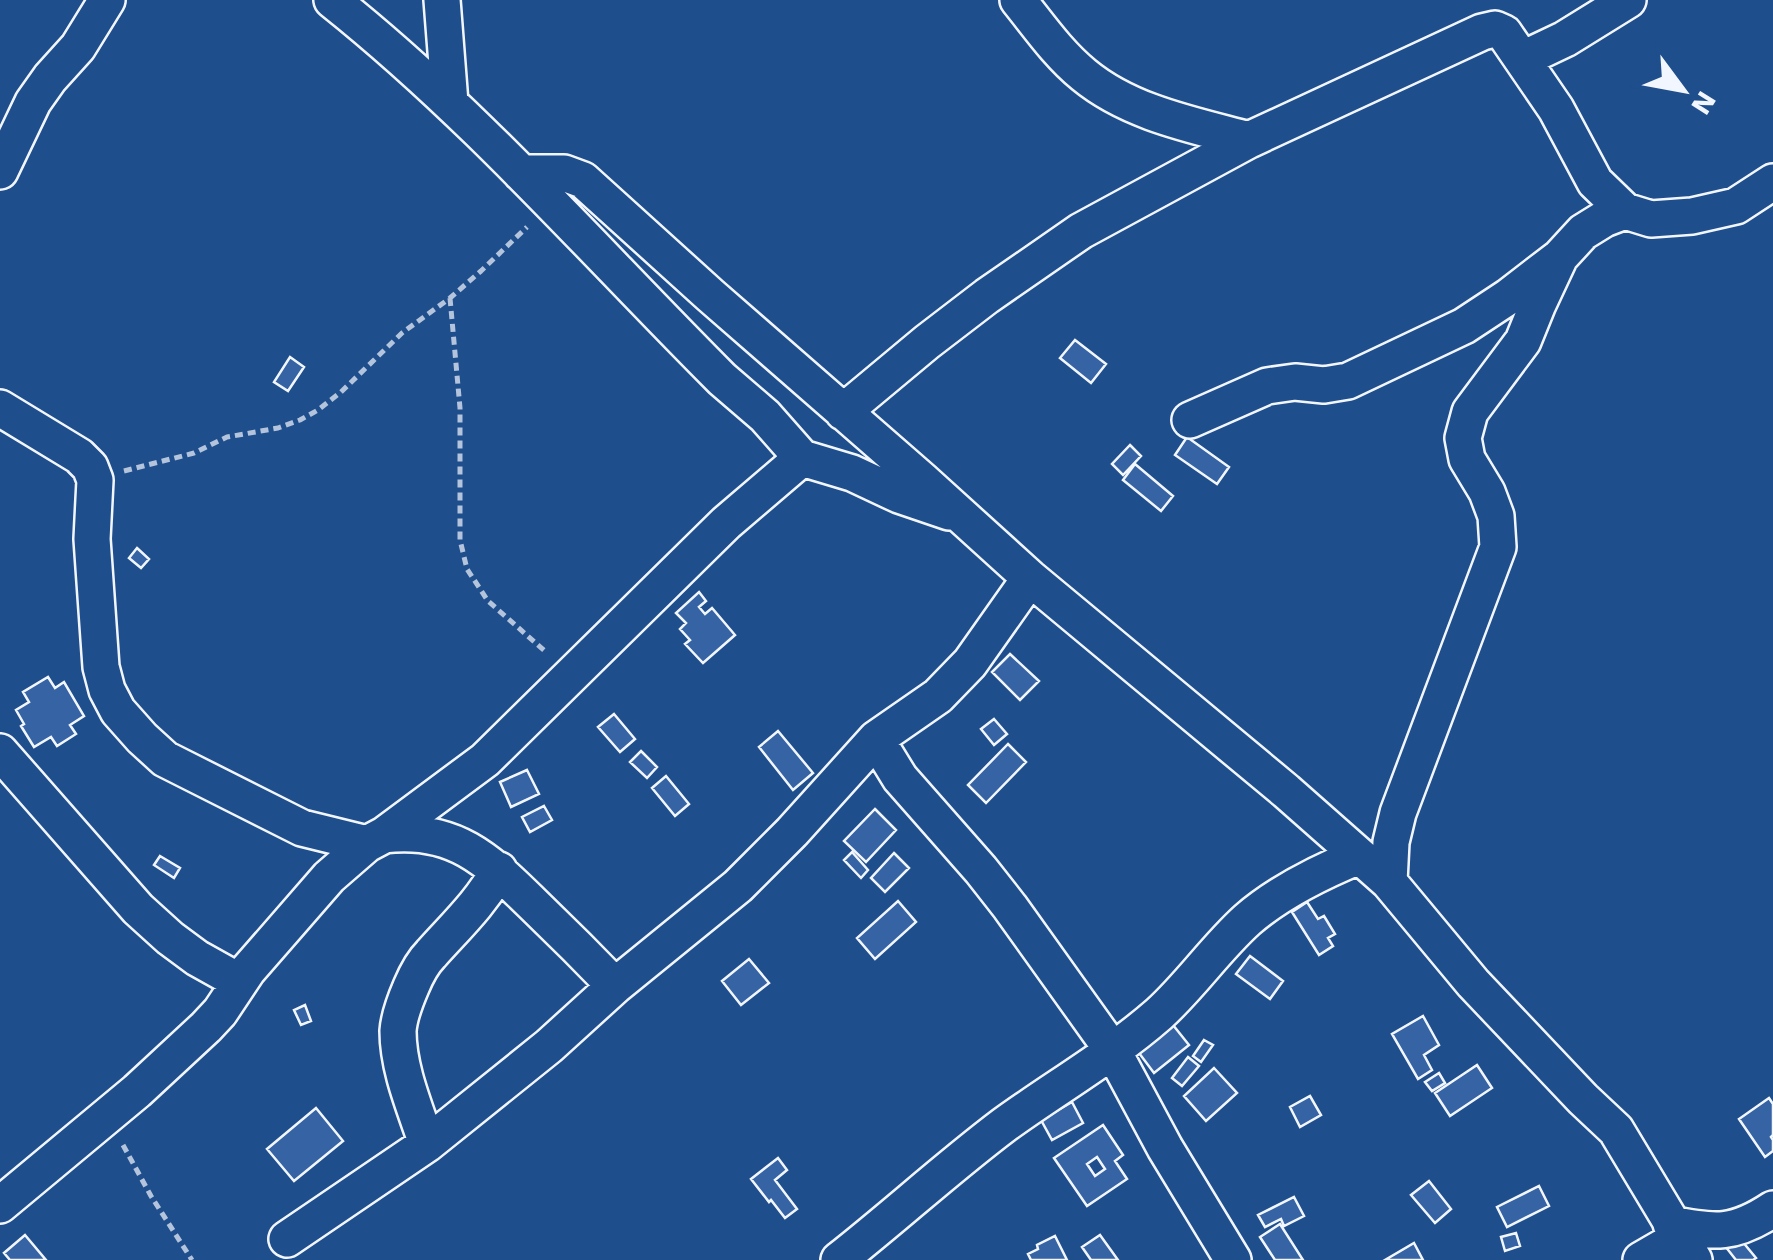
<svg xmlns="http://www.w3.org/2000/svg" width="1773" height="1260" font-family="'Work Sans',sans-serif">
<rect width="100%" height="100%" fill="#1f4e8c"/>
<path fill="#3563a3" stroke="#f2f6ff" stroke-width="2.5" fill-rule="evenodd" d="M1075 340 1106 364 1091 383 1060 358Z
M290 357 304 367 288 391 274 382Z
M1187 437 1229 467 1217 484 1175 455Z
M1130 445 1141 456 1123 475 1112 464Z
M1135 464 1173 496 1161 511 1123 480Z
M137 548 149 559 141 568 129 558Z
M699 592 706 601 699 607 705 614 712 608 735 635 703 663 685 644 690 640 680 629 686 623 676 613Z
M1010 654 1039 681 1020 700 992 672Z
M48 677 55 688 64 682 84 716 70 725 76 734 57 746 51 737 34 747 21 726 24 724 16 710 29 702 23 692Z
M614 714 635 739 620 752 598 727Z
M994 719 1007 734 994 745 981 729Z
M778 731 813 773 793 790 759 747Z
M1008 744 1026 762 986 803 968 785Z
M641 751 657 767 647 778 630 762Z
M527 770 539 794 511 807 500 782Z
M666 776 689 804 675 816 652 788Z
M544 806 552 820 530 832 522 817Z
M875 809 896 830 866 862 844 841Z
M852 852 868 870 861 878 844 860Z
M894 853 909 868 885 892 871 878Z
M160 856 180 868 174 878 154 865Z
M898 901 916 922 875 959 857 938Z
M1307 902 1318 919 1324 916 1335 934 1328 938 1333 946 1319 955 1292 912Z
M1250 956 1283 981 1270 999 1236 974Z
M749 959 769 983 741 1005 722 981Z
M305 1005 311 1021 301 1025 294 1010Z
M1423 1016 1439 1045 1424 1055 1432 1070 1418 1079 1392 1034Z
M1173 1025 1189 1045 1154 1073 1139 1053Z
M1204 1040 1213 1045 1201 1062 1193 1056Z
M1188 1057 1199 1066 1182 1086 1172 1078Z
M1477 1065 1492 1088 1450 1116 1435 1093Z
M1214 1068 1237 1093 1206 1121 1184 1096Z
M1439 1073 1445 1083 1432 1091 1425 1082Z
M1310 1096 1321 1115 1300 1127 1290 1107Z
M1769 1098 1773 1104V1135L1771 1137 1773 1140V1151L1765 1157 1739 1119Z
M1072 1102 1083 1123 1052 1140 1041 1120Z
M316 1108 343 1141 294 1181 267 1149Z
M1103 1125 1123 1155 1115 1161 1127 1179 1087 1206 1054 1158ZM1097 1157 1105 1169 1095 1176 1087 1164Z
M778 1158 787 1170 775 1180 797 1209 785 1218 771 1200 769 1202 751 1179Z
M1429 1181 1451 1209 1435 1223 1411 1195Z
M1539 1186 1549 1206 1507 1227 1497 1207Z
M1294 1197 1304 1216 1284 1226 1281 1219 1265 1227 1258 1215Z
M1280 1224 1303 1260H1275L1260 1237Z
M1516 1233 1520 1246 1505 1251 1501 1237Z
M25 1235 46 1260H10L4 1253Z
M1100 1235 1118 1260H1091L1082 1247Z
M1737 1235 1756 1258 1753 1260H1736L1725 1246Z
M1055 1236 1067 1260H1031L1028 1254 1038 1249 1037 1245Z
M1414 1243 1423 1260H1385Z"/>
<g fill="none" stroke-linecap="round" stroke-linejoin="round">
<g stroke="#f2f6ff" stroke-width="40">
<path id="minor" d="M332 0C474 113 594 251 722 379L765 416 802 458 852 473 899 495 949 512
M442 0 450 103
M1018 0C1039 26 1058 54 1084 75 1130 113 1193 125 1249 140
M1523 59 1565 39 1628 0
M0 171 33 102 50 78 78 47 107 0
M521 173H564L583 180 710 295 922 480 1030 578 1286 791 1389 882 1473 983 1583 1099 1616 1130 1694 1260
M0 408 79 456 90 467 95 480 92 539 101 667 107 690 118 711 142 738 165 759 302 828 367 844
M843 412 927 342 987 296 1081 231 1249 140 1482 32 1495 29 1504 33 1556 109 1595 182 1625 211 1651 219 1692 216 1736 206 1773 182
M1190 420 1267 386 1295 382 1324 385 1348 381 1464 326 1508 297 1560 257 1583 232 1604 219 1625 211
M876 739 900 778 981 870 1010 907 1113 1051 1165 1148 1233 1260
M0 752 138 909 170 938 197 958 240 982
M384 835C456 826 490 862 538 909 564 934 590 960 615 986
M1389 882 1391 842 1398 813 1498 547 1496 516 1487 492 1467 459 1463 438 1470 412 1523 341 1538 304 1560 257
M427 1144C415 1108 398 1069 398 1031 399 1016 405 1001 411 987 416 975 422 963 431 954 456 926 481 903 499 870
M0 1205 137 1091 206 1027 220 1012 248 970 329 877 367 844 384 835 485 760 726 523 802 458
M1671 1224C1715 1233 1734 1235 1773 1209
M287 1239 427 1144 549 1046 615 986 738 886 792 832 876 739 938 696 970 663 1030 578
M839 1260C895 1216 947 1168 1004 1125 1055 1088 1111 1056 1159 1014 1191 985 1215 949 1247 920 1279 892 1320 872 1359 856
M1641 1260 1679 1238"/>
</g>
<path stroke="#b3c4dc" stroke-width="5" stroke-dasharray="8 5" stroke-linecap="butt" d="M450 298 460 408V540L467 569 488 601 547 653
M124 471 194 453 227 437 278 428 300 420 318 410 341 392 402 333 450 298 481 271 527 227
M123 1145 151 1196 192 1260"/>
<use href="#minor" stroke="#1f4e8c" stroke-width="35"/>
</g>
<g transform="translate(1683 90) rotate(122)" stroke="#1f4e8c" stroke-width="8" paint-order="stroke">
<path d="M0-8L18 38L0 25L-18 38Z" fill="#f2f6ff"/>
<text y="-15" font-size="28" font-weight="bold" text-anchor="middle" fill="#f2f6ff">N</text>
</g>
</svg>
